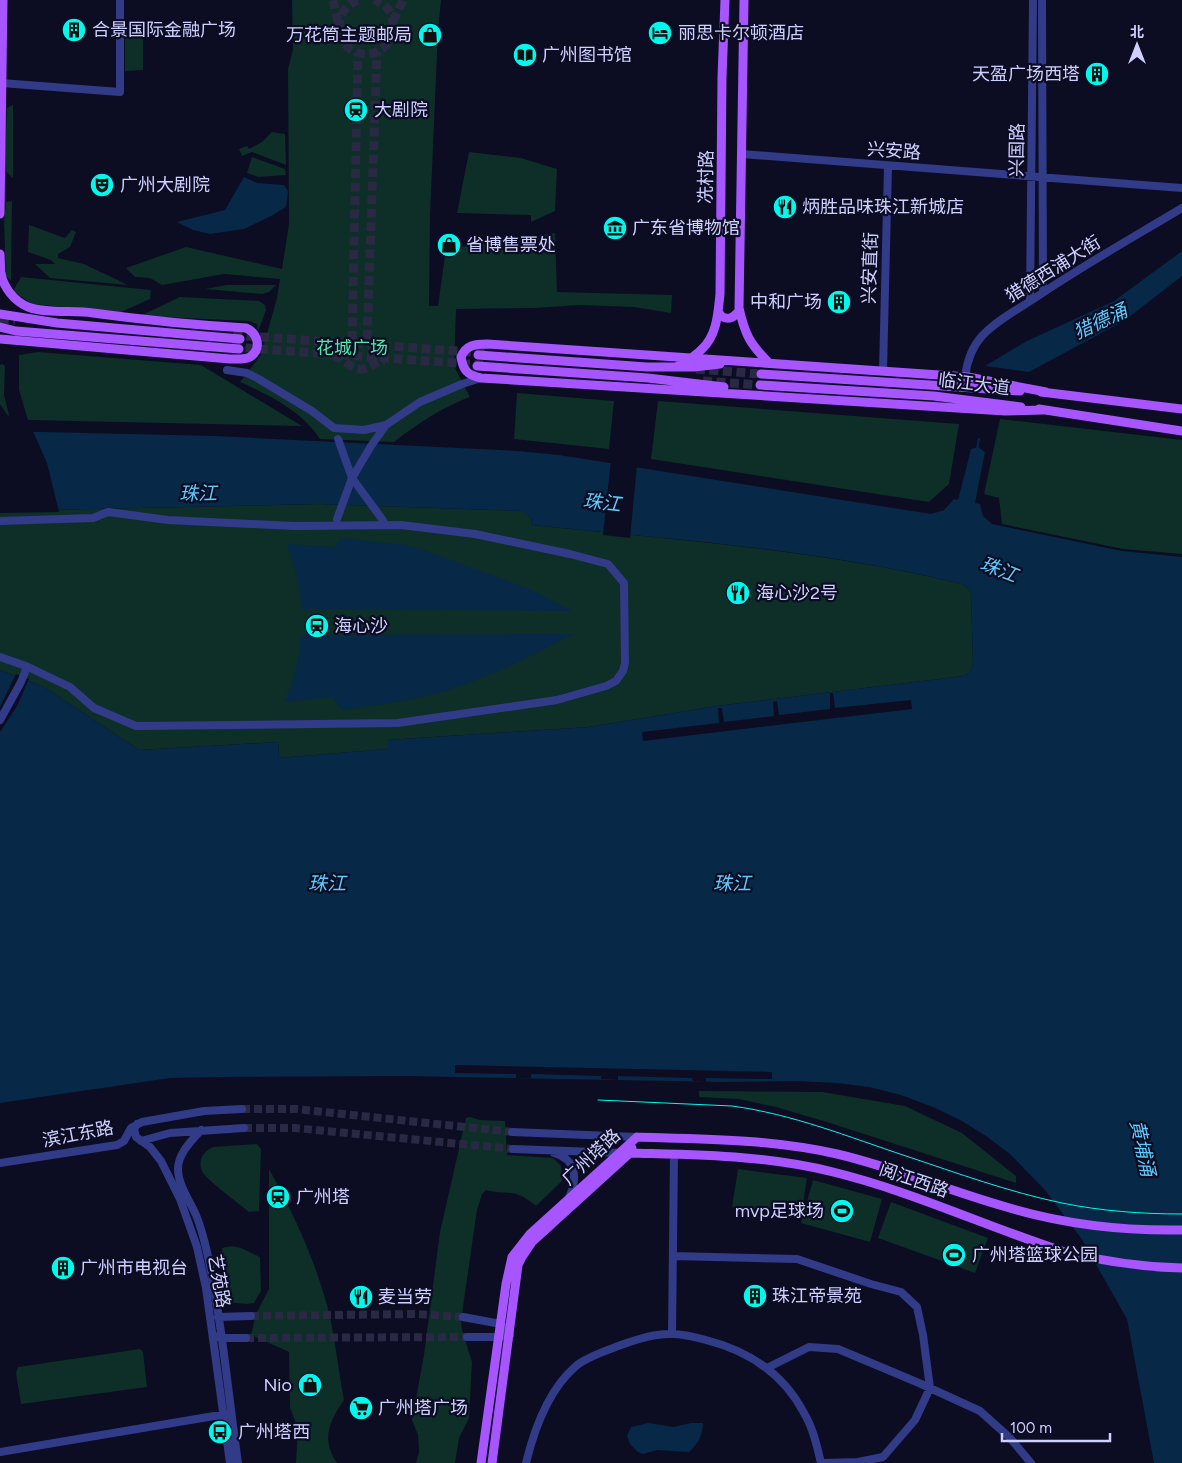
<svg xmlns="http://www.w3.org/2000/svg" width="1182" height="1463" font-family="Figtree,'Noto Sans SC',sans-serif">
<rect width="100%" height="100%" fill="#0c0c23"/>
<path fill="#0e2e28" d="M292 0H441L438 30 430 216 429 306H438L446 249 555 233 557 292 672 295 671 313 634 307 579 305 536 308 456 309 454 366 470 397C441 408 417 424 394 442L320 439C302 411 269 395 240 382L261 355 277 298 280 279 224 274 162 285 150 278 135 277 126 268 186 247 282 269 289 224 288 69 293 49Z
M143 37V70L125 71V38Z
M13 105V178L4 170 7 108Z
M272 132 285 134 286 165 252 152 242 156 239 149 247 146 249 149 262 142Z
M469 152 521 158 557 169 555 211 531 222V215L457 213Z
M252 157 285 169 286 175 258 177 247 173Z
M12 201 11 281 6 276 4 223 6 202Z
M29 225 65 238 72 230 76 232 70 247 58 254V258L84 264 128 285 50 278 35 264H55L51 260 28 252Z
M21 277 151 290 150 299 121 312H114L32 304 13 291Z
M227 285H276L269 292 262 294 205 289Z
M180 297 259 301 265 305 266 310 258 332 257 324 249 321 140 316Z
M38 352 201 365 302 426 28 420 19 390V355Z
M2 364 5 366 4 395 9 415 8 416 0 404V365Z
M517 393 614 401 609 449 514 439Z
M658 401 959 424 949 484 929 502 651 459Z
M1000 419 1182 440V554L1123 549 1002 524 999 498 984 494Z
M320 504 523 511 531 518 532 525C675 540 822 550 962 584L968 588 971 594 973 664 970 672 964 676 717 706 589 727 387 740V749L279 758 278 742 139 750 44 687 0 670V511Z
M699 1091 822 1092 905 1106 962 1133 1016 1176V1183L830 1123 776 1107 739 1099 699 1097Z
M470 1117 480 1120 505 1121 507 1155 553 1158 561 1166 562 1181 536 1206C513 1187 509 1196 486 1190L482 1194 477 1210 461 1321 462 1330 472 1362 469 1418 459 1438 455 1463H416L419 1452 418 1435 412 1420 424 1355 440 1232 466 1118Z
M257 1144 261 1149 259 1211 249 1212C241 1205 207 1180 203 1173 197 1162 202 1152 213 1147Z
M269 1169C293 1212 314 1258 327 1305 335 1335 338 1369 344 1400 329 1422 321 1439 337 1463H296L298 1428 290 1408 289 1352 251 1335 256 1314 269 1289Z
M738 1169 807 1178 801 1216 732 1207Z
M813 1180 882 1199 870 1242 801 1223Z
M891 1202 988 1238 975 1273 878 1238Z
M232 1246 241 1248 260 1257 261 1291 254 1303 246 1304 227 1302 223 1295 222 1248Z
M140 1349 143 1352 147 1387 21 1404 16 1373 18 1367Z"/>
<path fill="#072847" d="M244 177 257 183 284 185 288 191 286 207 271 216 244 229 210 234 193 230 177 222 225 210Z
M1182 251V276L1124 321 1029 372 985 366 1027 341 1114 301Z
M0 431 216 436 518 451 559 455 931 514 944 510 954 499 958 500 971 449 978 447 985 452 975 503 980 504 983 516 992 524 1122 551 1182 557V1463H1154L1127 1319 1081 1238 1045 1190 1010 1154 986 1136 962 1121 933 1107 901 1095 869 1087 837 1083 795 1081 720 1082 405 1076 222 1077 170 1078 0 1103V670L44 687 139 750 278 742 279 758 387 749V740L589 727 717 706 964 676 970 672 973 664 971 594 968 588 962 584C822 549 675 540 532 525L531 518 522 511 320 504 0 511Z
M341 538 405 545 421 549 534 591 572 611 302 609C300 586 294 566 287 544L335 547Z
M573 634C533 655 491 677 448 690 414 701 377 705 343 710L332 697 284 702C295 680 299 659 301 635Z
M648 1423 674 1427 691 1423H703C703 1435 698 1444 689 1452L657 1450 643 1454 638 1452 630 1444 627 1436 631 1427Z"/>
<path fill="#0c0c23" d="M0 428 32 429 47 463 59 512 0 513Z
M611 460 637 465 630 538 603 535Z
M16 674 29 679 17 706 0 732V707Z
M830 693H833L835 708 911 700 912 709 643 741 642 732 719 723 718 708H722L724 722 774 716 773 702 777 701 779 715 830 709Z
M455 1065 772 1072V1079L706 1078V1082L693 1081 692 1078 618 1076V1080L601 1079V1076L531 1074V1078H516V1074L455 1073Z"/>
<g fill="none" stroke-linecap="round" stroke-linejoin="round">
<path stroke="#072847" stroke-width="2" d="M977 449 979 439"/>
<path stroke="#292944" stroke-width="8" stroke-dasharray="8 4" stroke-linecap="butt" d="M242 1109H296L512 1132
M244 1128H295L513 1149
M251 1316 417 1314 463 1317
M246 1338 467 1337"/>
<path stroke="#292944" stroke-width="9" stroke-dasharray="9 4.5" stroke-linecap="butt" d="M333 0 338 22
M358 0C329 11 334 53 366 54 397 54 404 8 374 0
M393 21 403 0
M0 319 15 320
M233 335 486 353
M367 339 377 52
M352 340 358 53
M232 347 483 365
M334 356C345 358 351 371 363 369 371 368 376 360 385 360
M696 369 761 374
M703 381 760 385"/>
<path stroke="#323b87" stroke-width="8" d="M1042 0 1043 291
M1 83 120 92V0
M742 154 1182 188
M1030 300 1033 0
M227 370 247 373 257 378 312 411 334 428 364 430 386 425 420 402 462 384 481 378
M883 371 888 166
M965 377C967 361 971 348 982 336 996 321 1015 311 1032 300 1080 267 1132 238 1182 208
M0 521 93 518 108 512 168 520 294 526 401 525 475 534 570 554 608 564 624 583 625 663 623 671 616 681 606 686 557 700 398 723 136 726 94 708 70 687 26 666 0 657
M385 525 382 519 352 478 371 446 386 425
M0 720 21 682 27 667
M137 1124 134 1129 136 1137 150 1147 161 1161 180 1199 197 1247 206 1288 230 1463
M201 1130C191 1141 178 1154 178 1169 178 1185 190 1201 196 1215 201 1227 204 1239 207 1252 222 1321 228 1393 238 1463
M512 1132 637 1137
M141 1141 170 1133 244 1128
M513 1149 623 1153
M554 1153C578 1160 577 1179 569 1198
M0 1163 117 1145 124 1141 131 1128 142 1122 204 1111 242 1109
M673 1256 797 1259 871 1284 901 1292 917 1307 923 1335 930 1388 915 1420 883 1457 858 1462 824 1463
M218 1317 251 1316
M463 1317 501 1324 510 1335 499 1337H467
M672 1334 674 1154
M218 1336 221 1338H246
M767 1368 809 1347 838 1349 919 1383 980 1411 1010 1438 1031 1463
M0 1452 226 1414
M526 1463C534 1430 549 1389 576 1366 586 1357 608 1350 621 1345 637 1339 655 1333 672 1334 684 1334 695 1337 706 1340 749 1351 783 1373 804 1413 813 1428 817 1446 821 1463"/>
<path stroke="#a655ff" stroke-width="9" d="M744 0 739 308C745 335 750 344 769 363
M0 214 3 0
M0 254 1 278
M718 311 721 316C729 321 734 317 739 311
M0 314 57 323 240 339
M0 327 16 331 239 349
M0 339 230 359C236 359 244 360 250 357 262 349 258 333 246 328 194 325 144 320 93 313 74 310 46 314 28 307 14 301 3 287 1 273
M478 355 647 367H694L720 364
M477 366 648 378 724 387
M676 367C685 362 695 357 702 349 717 335 718 313 720 294L722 77 725 0
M761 374 1020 391
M760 385 934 396 1021 407
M1041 392 1182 409
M1039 409 1182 431
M1043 410 1005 411 481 378C467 375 463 370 461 357 466 345 475 344 487 344L968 377 1046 392
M637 1137C704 1139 771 1139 837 1154 893 1167 947 1190 1003 1206 1061 1224 1121 1231 1182 1230
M630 1153C698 1155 766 1155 833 1172 911 1191 985 1226 1062 1251 1101 1261 1141 1267 1182 1268
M481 1463 506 1284 512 1257 530 1234 637 1137
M492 1463 518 1265 522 1257 532 1242 630 1153 632 1148"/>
<path stroke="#00f9ed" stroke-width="1" d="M598 1100 732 1106C792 1114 849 1137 906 1156 957 1173 1009 1192 1062 1203 1101 1211 1142 1214 1182 1214"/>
<path stroke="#323b87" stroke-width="8" d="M337 519 352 478 338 439"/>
</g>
<defs>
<g id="building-disc" transform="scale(1.25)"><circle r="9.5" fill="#00f9ed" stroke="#0c0c23"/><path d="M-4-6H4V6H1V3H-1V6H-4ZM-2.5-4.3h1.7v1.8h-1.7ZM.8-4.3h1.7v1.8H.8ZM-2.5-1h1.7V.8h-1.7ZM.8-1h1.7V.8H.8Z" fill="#111"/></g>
<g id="hotel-disc" transform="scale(1.25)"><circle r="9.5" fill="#00f9ed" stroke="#0c0c23"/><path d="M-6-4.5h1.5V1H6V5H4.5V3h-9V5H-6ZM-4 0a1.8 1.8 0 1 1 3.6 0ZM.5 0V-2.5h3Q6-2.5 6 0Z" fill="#111"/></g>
<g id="shop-disc" transform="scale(1.25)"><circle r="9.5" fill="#00f9ed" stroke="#0c0c23"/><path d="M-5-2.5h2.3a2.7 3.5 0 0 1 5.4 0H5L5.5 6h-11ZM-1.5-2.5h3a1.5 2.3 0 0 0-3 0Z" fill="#111"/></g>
<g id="library-disc" transform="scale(1.25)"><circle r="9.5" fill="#00f9ed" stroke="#0c0c23"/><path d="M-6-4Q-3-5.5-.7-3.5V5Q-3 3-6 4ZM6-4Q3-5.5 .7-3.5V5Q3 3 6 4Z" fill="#111"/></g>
<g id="station-disc" transform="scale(1.25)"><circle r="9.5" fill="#00f9ed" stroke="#0c0c23"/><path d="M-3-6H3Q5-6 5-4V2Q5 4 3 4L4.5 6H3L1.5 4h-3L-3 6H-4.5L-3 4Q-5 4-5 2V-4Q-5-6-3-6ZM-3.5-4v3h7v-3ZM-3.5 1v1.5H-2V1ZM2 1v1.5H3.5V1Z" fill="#111"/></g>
<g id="theatre-disc" transform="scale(1.25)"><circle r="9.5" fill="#00f9ed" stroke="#0c0c23"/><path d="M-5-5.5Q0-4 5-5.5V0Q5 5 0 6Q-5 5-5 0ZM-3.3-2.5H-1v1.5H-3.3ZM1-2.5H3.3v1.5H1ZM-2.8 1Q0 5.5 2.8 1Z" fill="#111"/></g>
<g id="restaurant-disc" transform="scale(1.25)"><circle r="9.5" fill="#00f9ed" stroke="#0c0c23"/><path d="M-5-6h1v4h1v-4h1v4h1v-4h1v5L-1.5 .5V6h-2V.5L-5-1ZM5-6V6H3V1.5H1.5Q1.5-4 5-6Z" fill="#111"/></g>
<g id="museum-disc" transform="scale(1.25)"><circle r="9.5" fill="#00f9ed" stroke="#0c0c23"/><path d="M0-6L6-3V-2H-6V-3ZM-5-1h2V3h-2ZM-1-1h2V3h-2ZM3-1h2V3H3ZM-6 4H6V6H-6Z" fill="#111"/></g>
<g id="stadium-disc" transform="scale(1.25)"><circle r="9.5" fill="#00f9ed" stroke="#0c0c23"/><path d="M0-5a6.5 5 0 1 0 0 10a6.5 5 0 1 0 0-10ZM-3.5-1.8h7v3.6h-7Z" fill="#111"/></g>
<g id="supermarket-disc" transform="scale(1.25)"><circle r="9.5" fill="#00f9ed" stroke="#0c0c23"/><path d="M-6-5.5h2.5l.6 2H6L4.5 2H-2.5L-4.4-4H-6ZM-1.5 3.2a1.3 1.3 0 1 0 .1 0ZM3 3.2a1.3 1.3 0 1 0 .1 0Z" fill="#111"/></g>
<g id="bus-disc" transform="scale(1.25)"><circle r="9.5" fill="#00f9ed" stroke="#0c0c23"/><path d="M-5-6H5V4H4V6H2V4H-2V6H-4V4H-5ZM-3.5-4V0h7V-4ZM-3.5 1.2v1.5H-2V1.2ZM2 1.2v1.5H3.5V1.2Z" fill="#111"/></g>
</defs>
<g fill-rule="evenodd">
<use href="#building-disc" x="74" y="30"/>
<use href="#hotel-disc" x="660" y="33"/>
<use href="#shop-disc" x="430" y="35"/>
<use href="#library-disc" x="525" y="55"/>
<use href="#building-disc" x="1097" y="74"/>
<use href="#station-disc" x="356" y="110"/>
<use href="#theatre-disc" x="102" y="185"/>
<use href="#restaurant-disc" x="785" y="207"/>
<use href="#museum-disc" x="615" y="228"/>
<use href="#shop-disc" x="449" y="245"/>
<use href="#building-disc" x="839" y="302"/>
<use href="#restaurant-disc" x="738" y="593"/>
<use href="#station-disc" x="317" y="626"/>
<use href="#station-disc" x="278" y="1197"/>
<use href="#stadium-disc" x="842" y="1211"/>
<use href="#stadium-disc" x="954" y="1255"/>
<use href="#building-disc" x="63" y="1268"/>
<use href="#building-disc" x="755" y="1296"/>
<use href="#restaurant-disc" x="361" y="1297"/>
<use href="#shop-disc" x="310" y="1385"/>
<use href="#supermarket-disc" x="361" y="1408"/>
<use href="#bus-disc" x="220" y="1432"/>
</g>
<g text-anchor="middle" stroke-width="4.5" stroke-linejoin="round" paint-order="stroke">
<g font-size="18" fill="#ced0ff" stroke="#0c0c23" text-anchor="start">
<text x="92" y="36">合景国际金融广场</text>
<text x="678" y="39">丽思卡尔顿酒店</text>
<text x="412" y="41" text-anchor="end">万花筒主题邮局</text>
<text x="542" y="61">广州图书馆</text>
<text x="1080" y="80" text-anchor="end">天盈广场西塔</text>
<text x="374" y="116">大剧院</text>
<text x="120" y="191">广州大剧院</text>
<text x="802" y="213">炳胜品味珠江新城店</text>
<text x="632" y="234">广东省博物馆</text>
<text x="466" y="251">省博售票处</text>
<text x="822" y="308" text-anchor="end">中和广场</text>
<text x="756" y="599">海心沙2号</text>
<text x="334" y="632">海心沙</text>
<text x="296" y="1203">广州塔</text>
<text x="824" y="1217" text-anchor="end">mvp足球场</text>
<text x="972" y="1261">广州塔篮球公园</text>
<text x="80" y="1274">广州市电视台</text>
<text x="772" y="1302">珠江帝景苑</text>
<text x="378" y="1303">麦当劳</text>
<text x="292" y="1391" text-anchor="end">Nio</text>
<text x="378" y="1414">广州塔广场</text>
<text x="238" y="1438">广州塔西</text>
</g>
<g font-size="18" fill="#ced0ff" stroke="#0c0c23">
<text transform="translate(1017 150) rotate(-89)" y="6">兴国路</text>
<text transform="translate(894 151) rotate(4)" y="6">兴安路</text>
<text transform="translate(706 177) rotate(-89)" y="6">冼村路</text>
<text transform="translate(870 268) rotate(-88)" y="6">兴安直街</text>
<text transform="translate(1053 269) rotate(-32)" y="6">猎德西浦大街</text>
<text transform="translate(974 384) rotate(7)" y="6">临江大道</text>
<text transform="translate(78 1134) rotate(-11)" y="6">滨江东路</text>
<text transform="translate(591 1157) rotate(-43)" y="6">广州塔路</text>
<text transform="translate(914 1180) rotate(19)" y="6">阅江西路</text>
<text transform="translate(219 1281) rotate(80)" y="6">艺苑路</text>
</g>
<g font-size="18" fill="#4eeaac" stroke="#0c0c23">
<text x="352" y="354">花城广场</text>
</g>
<g font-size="19" font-style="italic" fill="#5cccff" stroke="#0c0c23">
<text transform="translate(1100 321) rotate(-25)" y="7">猎德涌</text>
<text transform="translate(198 493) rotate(-1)" y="7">珠江</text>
<text transform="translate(602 502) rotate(6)" y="7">珠江</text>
<text transform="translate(999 569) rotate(21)" y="7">珠江</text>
<text x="327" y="890">珠江</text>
<text x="732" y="890">珠江</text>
<text transform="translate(1143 1148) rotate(78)" y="7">黄埔涌</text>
</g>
</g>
<g transform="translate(1137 45)" stroke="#0c0c23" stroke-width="4" paint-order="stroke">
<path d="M0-4L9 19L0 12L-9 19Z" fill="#ced0ff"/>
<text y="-8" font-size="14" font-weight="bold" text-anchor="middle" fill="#ced0ff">北</text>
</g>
<path d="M1002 1433v8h108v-8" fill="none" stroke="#ced0ff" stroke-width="2.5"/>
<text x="1010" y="1433" font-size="15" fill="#ced0ff" stroke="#0c0c23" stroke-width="4" paint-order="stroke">100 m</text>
</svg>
